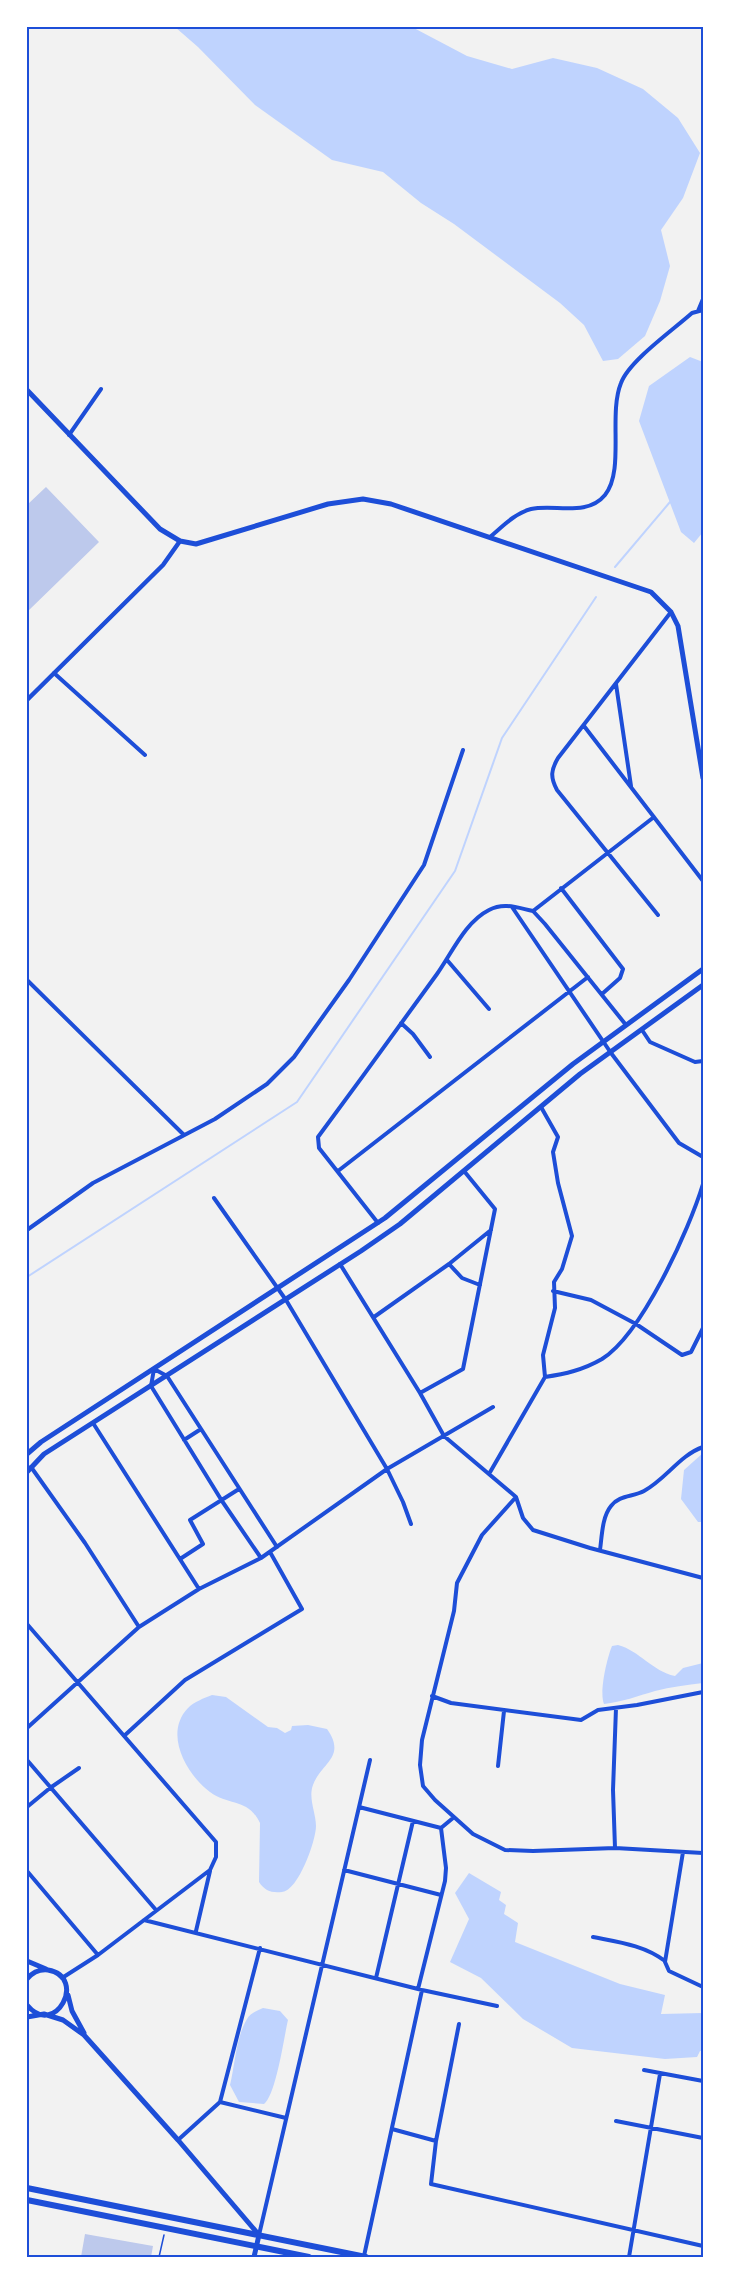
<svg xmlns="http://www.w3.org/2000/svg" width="730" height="2284" font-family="Helvetica,sans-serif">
<rect width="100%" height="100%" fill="#f2f2f2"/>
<path fill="#bfd3fe" d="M175 27H412L467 56 512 69 553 58 597 68 643 89 678 118 700 153 683 198 661 230 670 266 660 301 645 336 618 359 603 361 584 325 560 303 454 224 421 203 383 172 332 160 255 105 198 47Z
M690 357 703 362V532L694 543 681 532 639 421 649 386Z
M703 1453V1522H698L681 1499 684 1470Z
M618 1645C640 1651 652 1671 675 1676L683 1668 703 1663V1683C687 1685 671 1687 655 1691 638 1696 622 1702 604 1704 599 1692 607 1658 612 1646Z
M212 1695 226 1697 268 1727 277 1728 285 1733 291 1730 292 1726 308 1725 327 1729C347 1757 321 1763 313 1785 308 1798 316 1813 316 1826 316 1841 298 1891 282 1892 271 1893 265 1891 259 1882L260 1823C248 1798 229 1806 210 1792 187 1775 163 1734 188 1708 194 1702 204 1698 212 1695Z
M469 1873 501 1892 499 1900 506 1905 504 1914 518 1923 515 1942 620 1984 665 1995 661 2014 703 2013V2051H700L697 2057 665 2059 572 2048 523 2019 481 1978 450 1962 469 1919 455 1893Z
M263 2008 280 2011 288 2020C284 2037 276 2095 264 2104L239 2102 230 2085C235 2065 236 2037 247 2019 250 2013 257 2011 263 2008Z"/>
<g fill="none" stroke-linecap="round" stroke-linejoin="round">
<path stroke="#bfd3fe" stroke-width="2" d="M615 567 670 502
M27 1277 297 1102 455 871 502 738 596 597"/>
</g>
<path fill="#bdc9ec" d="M46 487 99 542 27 612V505Z
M85 2234 153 2246 151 2257H81Z"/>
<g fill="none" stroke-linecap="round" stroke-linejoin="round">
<path stroke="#1d4ed8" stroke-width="1.5" d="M159 2257 164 2235"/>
<path stroke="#1d4ed8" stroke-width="4" d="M698 311 703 299
M69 435 101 389
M490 537C502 527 515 513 531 509 555 504 587 517 605 495 625 470 608 415 621 383 629 361 673 330 692 313L703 310
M54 673 145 755
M616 684 631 786
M584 726 703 881
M561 888 623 969 620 978 602 994
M512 907 611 1053 679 1143 703 1157
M533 911 545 924 626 1025
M658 915 557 790C550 777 551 770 558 758L671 612
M447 960 489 1009
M27 980 184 1135
M401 1023 413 1034 430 1057
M642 1030 650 1042 695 1062 703 1061
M541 1107 558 1137 553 1152 558 1183 572 1236 562 1269 554 1282 555 1308 543 1355 545 1377
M338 1171 588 977
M214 1198 286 1300 387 1469 403 1502 411 1524
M378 1223 319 1148 318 1137C358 1083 398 1028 437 974 452 953 465 922 489 910 504 902 518 908 533 911L654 817
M27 1230 93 1183 215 1119 267 1084 294 1057 349 980 424 865 463 750
M340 1264 420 1393 463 1369 495 1209 464 1171
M449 1264 462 1278 480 1285
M553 1291 591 1300 636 1324 682 1355 691 1352 703 1328
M374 1317 449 1264 491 1230
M420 1393 444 1436 516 1497 523 1518 533 1530 590 1548 703 1578
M93 1423 199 1589
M184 1440 201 1429
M31 1467 85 1543 139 1627
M489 1474 545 1377C565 1374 583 1370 602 1359 642 1334 689 1230 703 1184
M516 1497 482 1535 457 1583 454 1611 422 1740 420 1765 423 1786 435 1800 473 1834 505 1850 533 1851 615 1848 703 1853
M600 1550C602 1536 602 1517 611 1506 619 1495 633 1497 644 1491 666 1479 680 1455 703 1447
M261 1558 222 1501 151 1386 154 1369 167 1376 277 1547
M180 1559 203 1544 190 1520 239 1489
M27 1624 216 1842V1857L210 1870 98 1955 62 1978
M432 1696 451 1703 581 1720 598 1710 637 1705 703 1692
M27 1728 139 1627 199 1589 261 1558 387 1469 493 1407
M124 1736 185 1680 302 1609 270 1552
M27 1760 156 1910
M498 1766 504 1711
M27 1807 50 1788 79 1768
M359 1807 441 1828
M441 1828 453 1818
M615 1848 613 1790 616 1708
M683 1852 665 1962 669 1971 703 1987
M344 1870 441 1895
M27 1871 98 1955
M144 1920 422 1990 497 2006
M196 1931 210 1871
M593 1937C618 1942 644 1945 665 1961
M376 1978 413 1821
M418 1989 445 1881 446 1868 441 1828
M644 2070 703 2081
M220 2102 286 2118
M616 2121 703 2138
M392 2129 436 2141 431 2184 703 2246
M178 2140 220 2102 260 1948
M436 2141 459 2024
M259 2235 370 1760
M364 2256 422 1990
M629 2257 660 2074"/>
<path stroke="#1d4ed8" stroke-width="4.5" d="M27 700 163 565 180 541"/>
<path stroke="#1d4ed8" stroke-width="5" d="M27 390 160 529 180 541 196 544 328 504 363 499 391 504 651 592 671 612 678 626 703 778
M27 1454 41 1442 385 1218 573 1064 703 969
M27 1472 44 1454 361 1251 400 1224 580 1074 703 985
M27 1961 46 1969
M27 1979C32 1973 39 1969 48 1970 88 1977 55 2039 27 2005
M68 1995 72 2011 84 2033
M27 2017 44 2014 63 2020 84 2035 178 2140 259 2235 254 2257"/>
<path stroke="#1d4ed8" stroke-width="6" d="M27 2188 366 2257
M27 2200 309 2257"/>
</g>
<rect width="730" height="2284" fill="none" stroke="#ffffff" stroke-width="57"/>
<rect x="28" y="28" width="674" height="2228" fill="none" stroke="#1d4ed8" stroke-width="2"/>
</svg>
